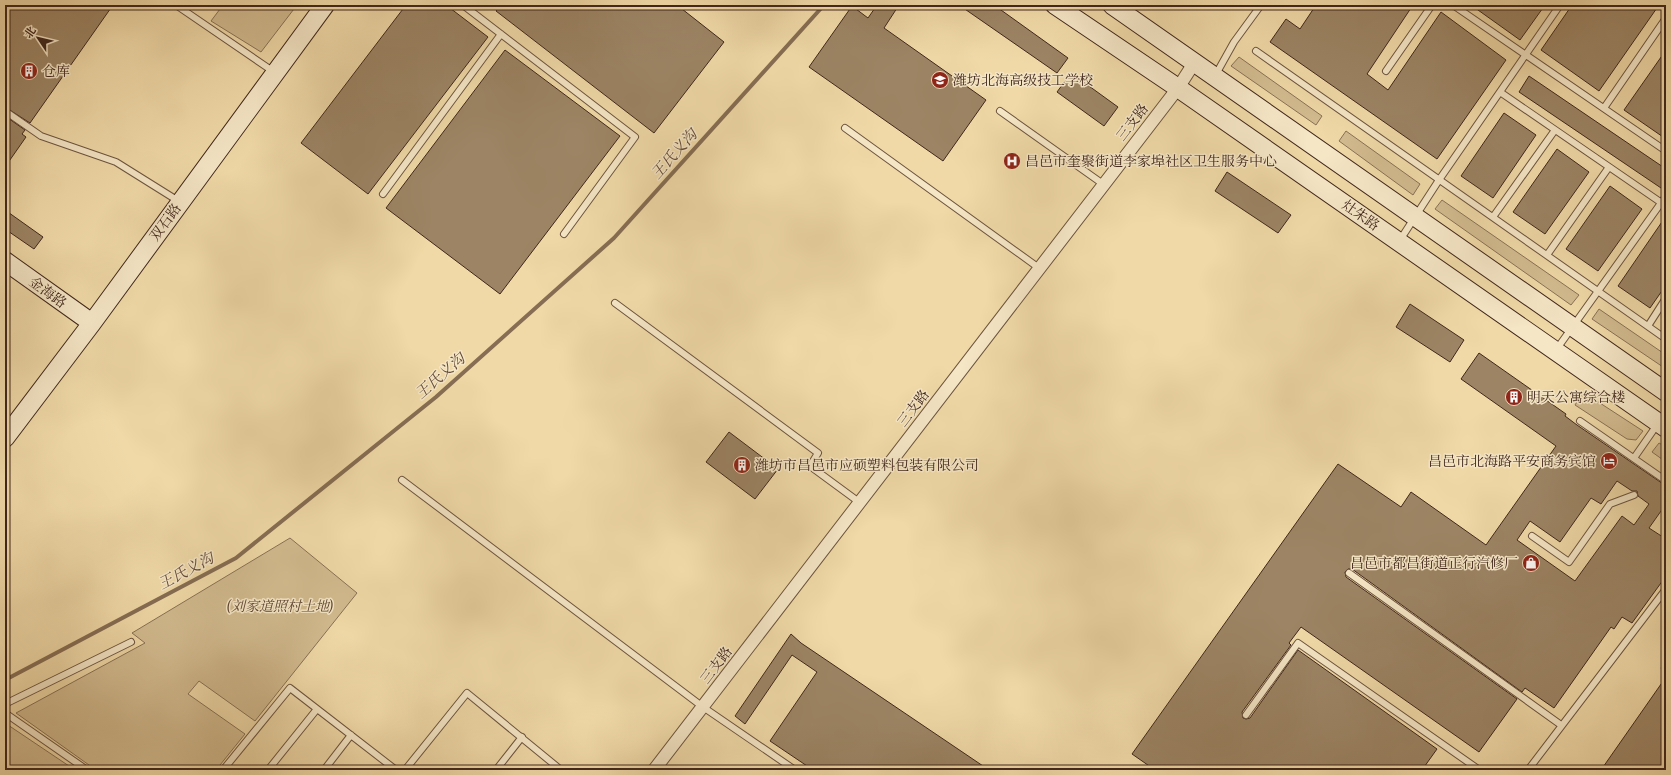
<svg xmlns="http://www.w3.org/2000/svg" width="1671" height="775" font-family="'Gentium Book Plus','Noto Serif SC',serif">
<rect width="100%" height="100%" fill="#f0d9a7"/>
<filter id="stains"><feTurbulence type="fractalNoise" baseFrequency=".005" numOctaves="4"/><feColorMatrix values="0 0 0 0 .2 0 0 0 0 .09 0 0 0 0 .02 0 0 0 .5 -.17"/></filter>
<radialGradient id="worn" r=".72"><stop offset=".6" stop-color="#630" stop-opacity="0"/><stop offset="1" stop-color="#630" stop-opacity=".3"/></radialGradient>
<path fill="#d2bb8f" stroke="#897156" d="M223 5H297L261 52 211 21Z
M1239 57 1322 116 1316 125 1231 66Z
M1346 131 1420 184 1413 195 1339 141Z
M1442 200 1579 295 1571 305 1435 209Z
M1599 309 1666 355V369L1592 319Z
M1583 392 1643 431 1636 440 1627 439 1575 405Z
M1659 443 1666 447V462L1652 452Z
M290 538 357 593 255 721 199 681 188 694 245 734 216 770H96L16 713 145 643 132 633Z
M5 723 75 770H5Z"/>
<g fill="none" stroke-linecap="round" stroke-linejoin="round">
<path stroke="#866d53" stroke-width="4" d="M5 680 236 558 436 397 614 238 824 5"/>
</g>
<path fill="#9c8464" stroke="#40271c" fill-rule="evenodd" d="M5 5H113L30 123 5 107Z
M406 5H446L488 37 368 194 301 143Z
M501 5H677L724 42 654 133 496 11Z
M877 5H899L884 28 986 100 943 161 809 67 852 6 868 18Z
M959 5H994L1068 58 1057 73Z
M1316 5H1413L1367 74 1388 90 1441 12 1506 60 1437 159 1270 42 1286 19 1300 29Z
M1471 5H1545L1520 40Z
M1572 5H1659L1599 91 1541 50Z
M505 50 620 136 500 294 386 208Z
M1666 50V139L1624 110Z
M1071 73 1118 107 1104 126 1057 92Z
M1529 76 1666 169V180L1661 188 1519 92Z
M1504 113 1536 135 1493 198 1461 176Z
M5 116 25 130 22 134 26 137 5 167Z
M1557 149 1589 172 1545 234 1513 212Z
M1227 172 1291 215 1278 233 1215 191Z
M1610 186 1642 209 1598 271 1566 249Z
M5 210 43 237 34 249 5 229Z
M1666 216V285L1650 308 1618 286Z
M1410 304 1464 340 1450 362 1396 327Z
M1479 353 1566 414 1565 416 1577 425 1666 486V504L1649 528 1666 539V576L1632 623 1622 617 1614 629 1611 627 1554 708 1525 688 1522 692 1352 569H1348L1345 572 1346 577 1517 699 1479 752 1301 627 1289 643 1291 645 1242 712 1243 718 1246 719 1250 718 1298 650 1437 749 1422 770H1155L1132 754 1338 464 1401 507 1411 492 1486 545 1556 446 1461 379ZM1617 481 1632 491H1637L1638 496 1649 504 1634 525 1622 516 1575 581 1517 540 1530 521 1560 542 1591 498 1601 504Z
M729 432 778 469 755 499 706 462Z
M791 634 801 643 989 770H813L770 741 817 672 792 655 745 724 735 716Z
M1666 677V770H1601Z"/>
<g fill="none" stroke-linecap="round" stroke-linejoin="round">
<g stroke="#6c543f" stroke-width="8">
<path id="lane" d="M176 5 274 72
M463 5 635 137 564 234
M1453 5 1666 151
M1303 6V5
M1256 51 1666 339
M1386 71 1432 5
M1215 76 1234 42 1261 5
M1500 92 1666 206
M1604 108 1666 18
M5 111 41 136 116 162 180 202
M1000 111 1103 184
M845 128 1039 268
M383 194 501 34
M1493 217 1555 130
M1400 240 1439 180 1560 5
M1547 255 1609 167
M615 303 818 453 810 466 859 502
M1648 326 1666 298
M1556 350 1666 196
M1580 421 1662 478
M1634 458 1666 412
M402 480 703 707 795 770
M1532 536 1569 562 1610 504 1634 495
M1349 573 1561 725
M1665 668 1666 669
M5 704 131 642
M5 713 87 770
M1246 715 1298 643 1478 769V770
M223 770 290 688 396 770
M268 770 317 709
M324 770 351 735
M405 770 467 693 561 770
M496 770 522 737
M1528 770 1666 589"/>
</g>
<g stroke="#6c543f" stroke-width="14">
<path id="street" d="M654 770 1178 88 1194 63"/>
</g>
<g stroke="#40271c" stroke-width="20">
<path id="secondary" d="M1055 5 1178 88 1666 428
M1112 5 1666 392
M5 261 92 323
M5 438 92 323 325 5"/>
</g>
<use href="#lane" stroke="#f5e6c6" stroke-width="6"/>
<use href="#street" stroke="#f5e6c6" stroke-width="12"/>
<use href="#secondary" stroke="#f5e6c6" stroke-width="18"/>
</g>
<defs>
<g id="building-disc" transform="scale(0.9)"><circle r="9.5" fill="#8f2418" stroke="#f5e6c6"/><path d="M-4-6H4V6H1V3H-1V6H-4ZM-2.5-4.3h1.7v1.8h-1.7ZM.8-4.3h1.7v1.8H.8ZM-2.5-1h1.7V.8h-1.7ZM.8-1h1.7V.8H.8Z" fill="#fff"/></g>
<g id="school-disc" transform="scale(0.9)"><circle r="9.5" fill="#8f2418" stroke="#f5e6c6"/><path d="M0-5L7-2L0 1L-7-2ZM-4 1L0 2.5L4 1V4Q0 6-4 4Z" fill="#fff"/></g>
<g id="hospital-disc" transform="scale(0.9)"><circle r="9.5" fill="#8f2418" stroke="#f5e6c6"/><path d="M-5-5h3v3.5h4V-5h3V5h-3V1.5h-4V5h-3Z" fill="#fff"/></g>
<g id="hotel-disc" transform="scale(0.9)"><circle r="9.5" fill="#8f2418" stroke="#f5e6c6"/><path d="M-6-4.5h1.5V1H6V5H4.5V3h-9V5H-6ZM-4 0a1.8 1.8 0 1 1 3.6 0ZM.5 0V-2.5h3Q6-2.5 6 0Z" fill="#fff"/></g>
<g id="shop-disc" transform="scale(0.9)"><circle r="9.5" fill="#8f2418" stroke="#f5e6c6"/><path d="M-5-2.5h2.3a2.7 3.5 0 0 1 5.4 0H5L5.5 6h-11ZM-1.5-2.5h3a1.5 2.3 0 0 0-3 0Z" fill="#fff"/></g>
</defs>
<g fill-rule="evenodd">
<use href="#building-disc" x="29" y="71"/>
<use href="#school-disc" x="940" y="80"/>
<use href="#hospital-disc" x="1012" y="161"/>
<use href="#building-disc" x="1514" y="397"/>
<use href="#hotel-disc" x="1609" y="461"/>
<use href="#building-disc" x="742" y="465"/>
<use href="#shop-disc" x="1531" y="563"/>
</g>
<g text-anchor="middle" stroke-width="3" stroke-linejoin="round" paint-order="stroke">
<g font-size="14" fill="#40271c" stroke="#f5e6c6" text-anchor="start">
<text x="42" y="76">仓库</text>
<text x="953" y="85">潍坊北海高级技工学校</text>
<text x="1025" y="166">昌邑市奎聚街道李家埠社区卫生服务中心</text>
<text x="1527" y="402">明天公寓综合楼</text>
<text x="1596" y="466" text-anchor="end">昌邑市北海路平安商务宾馆</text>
<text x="755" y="470">潍坊市昌邑市应硕塑料包装有限公司</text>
<text x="1518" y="568" text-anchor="end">昌邑市都昌街道正行汽修厂</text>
</g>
<g font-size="14" fill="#40271c" stroke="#f5e6c6">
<text transform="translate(1132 122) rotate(-52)" y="5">三支路</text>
<text transform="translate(1361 215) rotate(35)" y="5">灶朱路</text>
<text transform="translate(165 222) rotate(-54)" y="5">双石路</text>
<text transform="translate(48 292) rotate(36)" y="5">金海路</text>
<text transform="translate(913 408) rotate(-53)" y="5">三支路</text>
<text transform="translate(716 665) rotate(-53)" y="5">三支路</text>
</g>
<g font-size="14" font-style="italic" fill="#5d4533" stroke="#f5e6c6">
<text x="280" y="611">(刘家道照村土地)</text>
</g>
<g font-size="15" font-style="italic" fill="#634a38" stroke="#f5e6c6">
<text transform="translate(674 154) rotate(-48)" y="5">王氏义沟</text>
<text transform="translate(440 376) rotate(-41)" y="5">王氏义沟</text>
<text transform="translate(186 571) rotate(-28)" y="5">王氏义沟</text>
</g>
</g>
<rect width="1671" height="775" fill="none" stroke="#f0d9a7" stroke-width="20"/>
<rect x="6" y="6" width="1659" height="763" fill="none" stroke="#40271c" stroke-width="2"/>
<rect x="10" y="10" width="1651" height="755" fill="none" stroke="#40271c"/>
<g transform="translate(38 38) rotate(305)" stroke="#f5e6c6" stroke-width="3" paint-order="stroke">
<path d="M0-3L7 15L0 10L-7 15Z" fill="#40271c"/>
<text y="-6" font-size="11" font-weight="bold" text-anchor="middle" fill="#40271c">北</text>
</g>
<rect width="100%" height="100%" filter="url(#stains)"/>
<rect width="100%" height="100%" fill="url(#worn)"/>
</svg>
